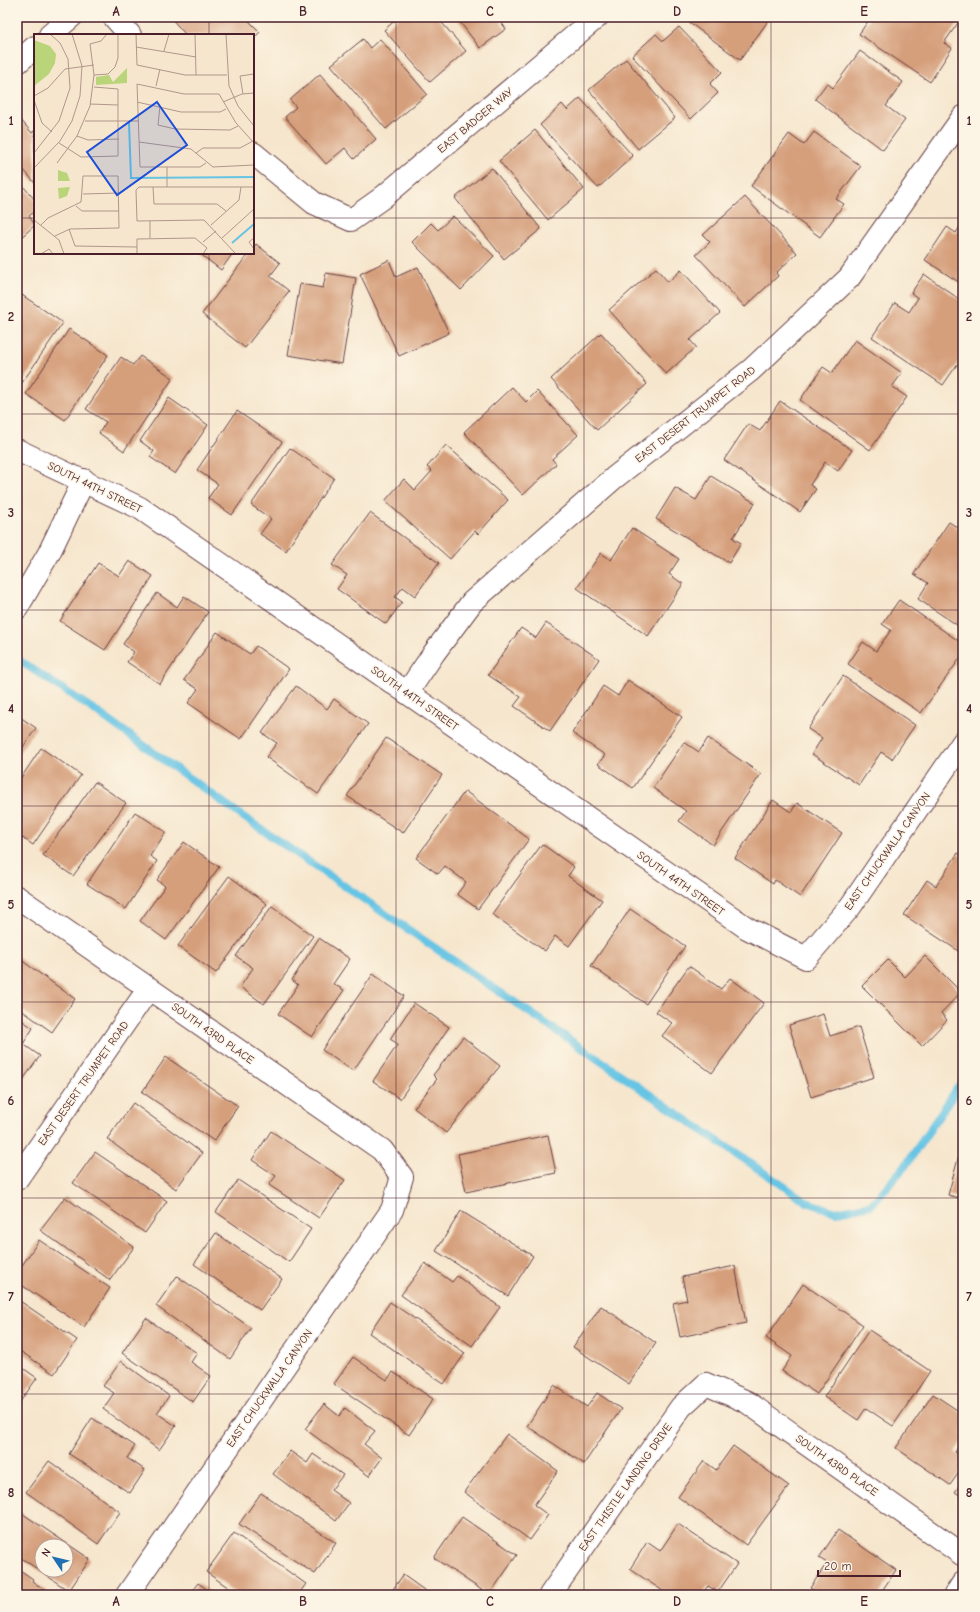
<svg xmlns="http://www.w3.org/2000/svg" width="980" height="1612" font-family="'Comic Neue',sans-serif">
<rect width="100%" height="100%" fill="#fcf5e5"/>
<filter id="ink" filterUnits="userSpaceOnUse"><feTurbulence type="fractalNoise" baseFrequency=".025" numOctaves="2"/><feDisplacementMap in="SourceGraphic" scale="8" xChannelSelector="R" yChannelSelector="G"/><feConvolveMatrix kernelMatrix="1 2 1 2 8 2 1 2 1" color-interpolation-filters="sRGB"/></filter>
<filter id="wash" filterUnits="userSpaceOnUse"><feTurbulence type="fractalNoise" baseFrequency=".012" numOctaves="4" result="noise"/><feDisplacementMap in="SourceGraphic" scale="16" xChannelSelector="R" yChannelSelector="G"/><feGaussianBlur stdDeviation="0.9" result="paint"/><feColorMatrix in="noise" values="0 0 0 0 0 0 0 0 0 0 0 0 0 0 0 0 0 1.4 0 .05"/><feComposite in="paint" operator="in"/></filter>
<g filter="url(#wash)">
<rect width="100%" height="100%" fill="#f6e6cd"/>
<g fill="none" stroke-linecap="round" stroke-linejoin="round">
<path stroke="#66c4e4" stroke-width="8" d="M17 659 93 709 242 816 807 1202 836 1212 871 1205 906 1165 963 1080"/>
</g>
<g id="blocks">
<path fill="#d59f7c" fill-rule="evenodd" d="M170 17H245L260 32 253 39V35H186Z
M399 17H437L466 51 430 82 384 30Z
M456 17H507L501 22 506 29 480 48Z
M682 17H762L768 21 740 60Z
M871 17H962L944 43 952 48 930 82 859 34Z
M679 27 722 72 710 84 718 93 691 119 632 56 656 34 663 41Z
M363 39 370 48 380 39 427 94 386 129 331 65Z
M860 51 903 82 886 106 905 120 883 150 815 99 827 83 833 88Z
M626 59 675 118 638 149 589 90Z
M320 74 376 139 354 159 345 148 326 164 285 117 296 107 290 100Z
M580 98 633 156 598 188 540 125 562 104 567 110Z
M20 119 32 133 35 130V183L17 162V122Z
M535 130 584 189 548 220 499 161Z
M814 132 861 166 836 199 844 204 820 237 751 186 789 134 804 145Z
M492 168 541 229 504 259 455 198Z
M17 179 35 200V211L29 216 35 225 17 241Z
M745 197 797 253 776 273 778 276 745 307 696 255 710 242 703 235Z
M453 216 494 256 461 290 412 242 431 223 438 230Z
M963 222V285L925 260 947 227 956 233Z
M256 244 280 263 270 276 289 291 245 348 202 314 249 253H253V248Z
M199 253H233L221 270Z
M389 260 396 277 418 267 449 333 399 356 360 274Z
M656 268 668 282 681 270 720 313 690 340 696 347 666 374 609 310Z
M326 273 356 278 342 364 288 355 300 284 323 288Z
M924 274 963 302V356L943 385 872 337 895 303 909 312 918 298 911 293Z
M19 293 63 323 17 390V295Z
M69 329 108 355 65 420 26 394Z
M601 333 647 384 597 430 551 379Z
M855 340 902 373 892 387 907 397 870 450 800 400 823 367 832 373Z
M140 356 173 378 124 451 99 433 106 422 86 409 121 357 133 365Z
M512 387 526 402 537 391 578 435 552 459 556 464 523 495 464 432Z
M169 398 208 425 175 474 150 457 154 451 140 441Z
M780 401 852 450 838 471 825 462 810 485 816 489 800 512 724 460 748 424 760 431Z
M237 411 282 442 232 515 208 498 218 484 197 470Z
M446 445 508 500 478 534 475 531 450 559 385 501 404 479 415 490 432 471 427 467Z
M290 448 334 478 286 551 260 534 271 519 251 505Z
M711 476 755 503 733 538 741 543 729 563 656 519 675 488 696 500Z
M370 513 439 563 415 596 403 587 395 597 402 602 386 624 337 589 347 575 332 565Z
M949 522 963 531V629L918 599 928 583 914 574Z
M632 528 679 559 669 574 683 584 648 636 577 588 601 553 611 560Z
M129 561 153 576 105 650 60 621 98 563 119 576Z
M157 593 177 607 184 596 208 612 160 684 127 662 134 652 123 644Z
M899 600 963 644V654L921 713 848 664 863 642 876 651 891 630 882 624Z
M546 623 599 659 550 731 514 706 521 697 488 675 521 628 536 638Z
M217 632 250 654 256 646 289 669 241 739 188 703 198 689 184 680Z
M843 676 915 725 892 759 881 752 859 785 812 754 822 738 808 729Z
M628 680 682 717 633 788 598 764 605 755 572 733 603 686 618 696Z
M296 686 327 709 334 699 368 724 318 794 266 757 277 743 262 733Z
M17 715 36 728 17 756Z
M386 738 442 775 403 833 347 796Z
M708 738 761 774 713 845 679 821 686 811 653 788 684 742 699 752Z
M41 748 81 775 33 845 17 834V798L19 795 17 794V784Z
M95 782 126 803 73 876 43 855Z
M465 791 529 839 478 909 457 894 466 882 445 866 438 874 416 858Z
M773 800 791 812 797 803 842 833 800 897 775 880 773 884 735 858Z
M135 812 166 832 150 856 157 861 126 909 87 884Z
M184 842 219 867 166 940 140 921 165 886 157 880Z
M542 844 574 867 568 876 602 900 569 946 555 936 545 951 492 914Z
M958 853 963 856V954L904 915 927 880 936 886Z
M229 876 267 904 216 973 178 946Z
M272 906 313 936 264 1004 240 987 253 968 236 956Z
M630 909 685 946 646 1004 591 966Z
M319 938 350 959 333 984 344 990 312 1037 278 1014 298 985 292 980Z
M925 956 961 992 941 1013 947 1020 922 1046 862 986 888 960 905 977Z
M17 957 75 999 52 1032 17 1007Z
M689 966 721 989 730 978 764 1003 712 1073 662 1036 672 1023 656 1012Z
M373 974 404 996 353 1071 322 1050Z
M414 1003 449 1027 400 1099 373 1081 398 1044 390 1039Z
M823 1014 830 1036 859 1027 874 1077 811 1097 789 1025Z
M17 1017 33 1028 23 1044 40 1056 22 1081 17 1078Z
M463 1037 500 1066 446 1133 414 1108 437 1079 433 1075Z
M166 1057 238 1106 214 1141 142 1092Z
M133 1103 202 1153 176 1189 107 1139Z
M271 1131 345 1180 319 1218 269 1185 276 1176 252 1160Z
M548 1135 556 1173 466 1192 458 1154Z
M963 1141V1199L948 1195Z
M95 1152 167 1201 145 1233 73 1183Z
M238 1180 311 1229 289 1262 216 1212Z
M65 1197 134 1247 110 1280 40 1230Z
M461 1211 533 1256 508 1296 436 1251Z
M216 1233 282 1279 260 1310 194 1264Z
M39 1240 110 1288 84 1327 17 1282V1273Z
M425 1263 452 1282 457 1276 500 1307 472 1346 401 1295Z
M735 1266 746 1323 680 1337 673 1303 687 1300 682 1277Z
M177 1276 251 1328 230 1359 156 1306Z
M803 1284 863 1325 817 1394 782 1371 792 1356 766 1338Z
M17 1299 77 1340 54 1374 17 1349Z
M390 1302 465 1353 444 1384 369 1333Z
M601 1306 656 1343 629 1384 573 1347Z
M146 1318 197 1353 191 1362 211 1376 193 1402 122 1353Z
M869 1330 930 1371 893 1426 866 1408 858 1420 824 1397Z
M353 1357 387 1380 393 1372 433 1399 409 1435 334 1384Z
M121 1361 169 1396 157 1413 176 1426 159 1450 103 1409 114 1393 103 1386Z
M17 1364 37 1378 17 1406Z
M554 1385 587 1407 597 1393 621 1409 584 1464 527 1426Z
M933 1394 963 1414V1440L955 1452 963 1458V1467L950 1485 896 1448Z
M324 1404 339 1416 345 1408 375 1431 364 1444 382 1458 369 1476 305 1429Z
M92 1418 135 1446 127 1458 145 1470 130 1493 69 1454Z
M507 1434 558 1471 534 1505 548 1515 530 1540 464 1492Z
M733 1446 789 1486 746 1545 678 1497 704 1461 716 1470Z
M290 1451 307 1463 313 1454 343 1475 331 1490 349 1503 336 1521 273 1474Z
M49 1461 120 1512 98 1544 26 1492Z
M963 1481V1497L955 1492Z
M261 1493 336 1543 315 1574 239 1524Z
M17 1510 90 1559 69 1591 17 1555ZM42 1546H66V1570H42Z
M462 1517 517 1555 489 1595 434 1558Z
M678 1524 737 1564 718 1592 708 1586 701 1595H669L630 1569 647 1542 660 1551Z
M838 1530 896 1570 879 1595H820L810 1588 827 1563 819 1558Z
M234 1533 306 1584 298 1595H239L206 1572Z
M17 1568 33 1579 32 1581 52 1595H17Z
M403 1575 431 1595H389Z
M198 1583 215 1595H189Z"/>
</g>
</g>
<g filter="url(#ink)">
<use href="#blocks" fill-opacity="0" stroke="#643d43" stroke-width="1"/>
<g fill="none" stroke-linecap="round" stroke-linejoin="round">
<g stroke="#643d43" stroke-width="24">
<path id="minor" d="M114 17 130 35
M50 35 71 17
M17 63 35 47
M253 153 314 203 351 220 382 198 597 17
M17 450 140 508 747 928 806 958 850 907 963 742
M17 608 49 553 84 480
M407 693 434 653 472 602 614 478 751 370 849 278 963 117
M17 897 382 1150 402 1177 392 1210 127 1595
M17 1179 149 988
M550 1595 681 1407 706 1384 747 1402 963 1555
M955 1595 963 1583"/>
</g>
<use href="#minor" stroke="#fff" stroke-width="22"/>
</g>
</g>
<path fill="none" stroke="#4a1f2b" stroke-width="1" stroke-opacity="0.55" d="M209 17V35M396 17V1595M584 17V1595M771 17V1595M17 218H35M253 218H963M209 253V1595M17 414H963M17 610H963M17 806H963M17 1002H963M17 1198H963M17 1394H963"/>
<g text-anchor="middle" stroke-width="3" stroke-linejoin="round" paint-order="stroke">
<g font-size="11" fill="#4a1f2b" stroke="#fcf5e5">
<text transform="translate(475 120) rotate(-40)" y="4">EAST BADGER WAY</text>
<text transform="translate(695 414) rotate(-38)" y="4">EAST DESERT TRUMPET ROAD</text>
<text transform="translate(95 487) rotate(26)" y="4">SOUTH 44TH STREET</text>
<text transform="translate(415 698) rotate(35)" y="4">SOUTH 44TH STREET</text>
<text transform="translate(887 851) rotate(-55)" y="4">EAST CHUCKWALLA CANYON</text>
<text transform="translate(681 883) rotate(35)" y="4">SOUTH 44TH STREET</text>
<text transform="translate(213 1033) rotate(35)" y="4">SOUTH 43RD PLACE</text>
<text transform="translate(83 1083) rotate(-55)" y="4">EAST DESERT TRUMPET ROAD</text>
<text transform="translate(269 1388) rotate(-55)" y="4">EAST CHUCKWALLA CANYON</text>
<text transform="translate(837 1465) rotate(35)" y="4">SOUTH 43RD PLACE</text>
<text transform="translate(625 1487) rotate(-55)" y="4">EAST THISTLE LANDING DRIVE</text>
</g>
</g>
<g transform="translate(34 34)">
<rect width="220" height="220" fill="#f6e6cd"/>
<path d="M0 6 16 12 22 20 21 29 15 40 0 52ZM24 136 33 139 36 147H24ZM36 153 33 162 25 165 24 154Z" fill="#bad479"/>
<path d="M93 34V49L62 51V43L75 41 79 48Z" fill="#bad479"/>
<path fill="none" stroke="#66c4e4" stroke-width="2" d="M95 89 97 144 220 143M198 209 220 190"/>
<path fill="none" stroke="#b1968c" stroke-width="1" d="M102 0 103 31 151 41H193M161 0 162 41M192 0 195 52 204 72 220 92M102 13 162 23M130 17 135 0M60 41 74 40 81 33 84 24V0M122 52 126 35M209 60 206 42 220 40M0 62 14 54 31 35 60 31M0 66 8 89 18 98M103 68 147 78H186L192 75M189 68 208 60 220 59M56 70 84 71M126 72 124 91 141 95 196 96 204 92M51 87H105M43 102 54 106 85 105M105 108 157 115 179 133 220 131M25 109 47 123 84 122V55L60 53M0 119 25 87 36 54 34 25 26 9 16 0M162 119 169 114H206L219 107M23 129 43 102 56 72 60 41 56 10 67 7 73 0M172 129 166 133H106L103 50 150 60H185L202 89 220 109M133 133V153M0 134 26 107 38 87 46 62 48 32 38 0M119 153 120 170H183L192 177M49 160 85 159M42 172 48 177H85M0 186 25 206 30 220M116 187V204M7 191 14 184 47 168 49 142H84L85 194 36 195 21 202M177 191 205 166 207 153M35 195 41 212 103 213M188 204 220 175M220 204 215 208 220 215M169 208 182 197M7 220 15 215 19 220M103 220V205L161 204 173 214 169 220M202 220 170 186 103 187 102 156 105 153H220"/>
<path fill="#1d4ed8" fill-opacity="0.15" stroke="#1d4ed8" stroke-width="2" d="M123 68 153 111 83 161 53 118Z"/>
<rect width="220" height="220" fill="none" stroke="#4a1f2b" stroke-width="2"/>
</g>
<rect width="980" height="1612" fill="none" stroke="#fcf5e5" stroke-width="44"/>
<g transform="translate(54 1558) rotate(305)"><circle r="19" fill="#fcf5e5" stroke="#b59f9b"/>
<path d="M0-3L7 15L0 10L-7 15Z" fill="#1f6fb2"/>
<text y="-6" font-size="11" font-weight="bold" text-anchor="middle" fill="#4a1f2b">N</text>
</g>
<path d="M818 1570v6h82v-6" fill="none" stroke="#4a1f2b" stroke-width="2"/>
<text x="824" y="1570" font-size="12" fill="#4a1f2b" stroke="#fcf5e5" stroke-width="3" paint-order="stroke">20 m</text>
<rect x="22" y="22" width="936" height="1568" fill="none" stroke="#4a1f2b" stroke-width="1.5"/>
<g font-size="13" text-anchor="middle" font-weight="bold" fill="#4a1f2b">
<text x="116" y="16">A</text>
<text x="303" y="16">B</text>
<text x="490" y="16">C</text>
<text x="677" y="16">D</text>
<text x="864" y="16">E</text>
<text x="11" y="125">1</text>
<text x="969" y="125">1</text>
<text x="11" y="321">2</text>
<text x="969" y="321">2</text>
<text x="11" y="517">3</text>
<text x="969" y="517">3</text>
<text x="11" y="713">4</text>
<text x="969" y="713">4</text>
<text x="11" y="909">5</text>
<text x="969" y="909">5</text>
<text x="11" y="1105">6</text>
<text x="969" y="1105">6</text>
<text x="11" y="1301">7</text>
<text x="969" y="1301">7</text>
<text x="11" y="1497">8</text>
<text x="969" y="1497">8</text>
<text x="116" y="1606">A</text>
<text x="303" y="1606">B</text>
<text x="490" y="1606">C</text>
<text x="677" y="1606">D</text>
<text x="864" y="1606">E</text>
</g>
</svg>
